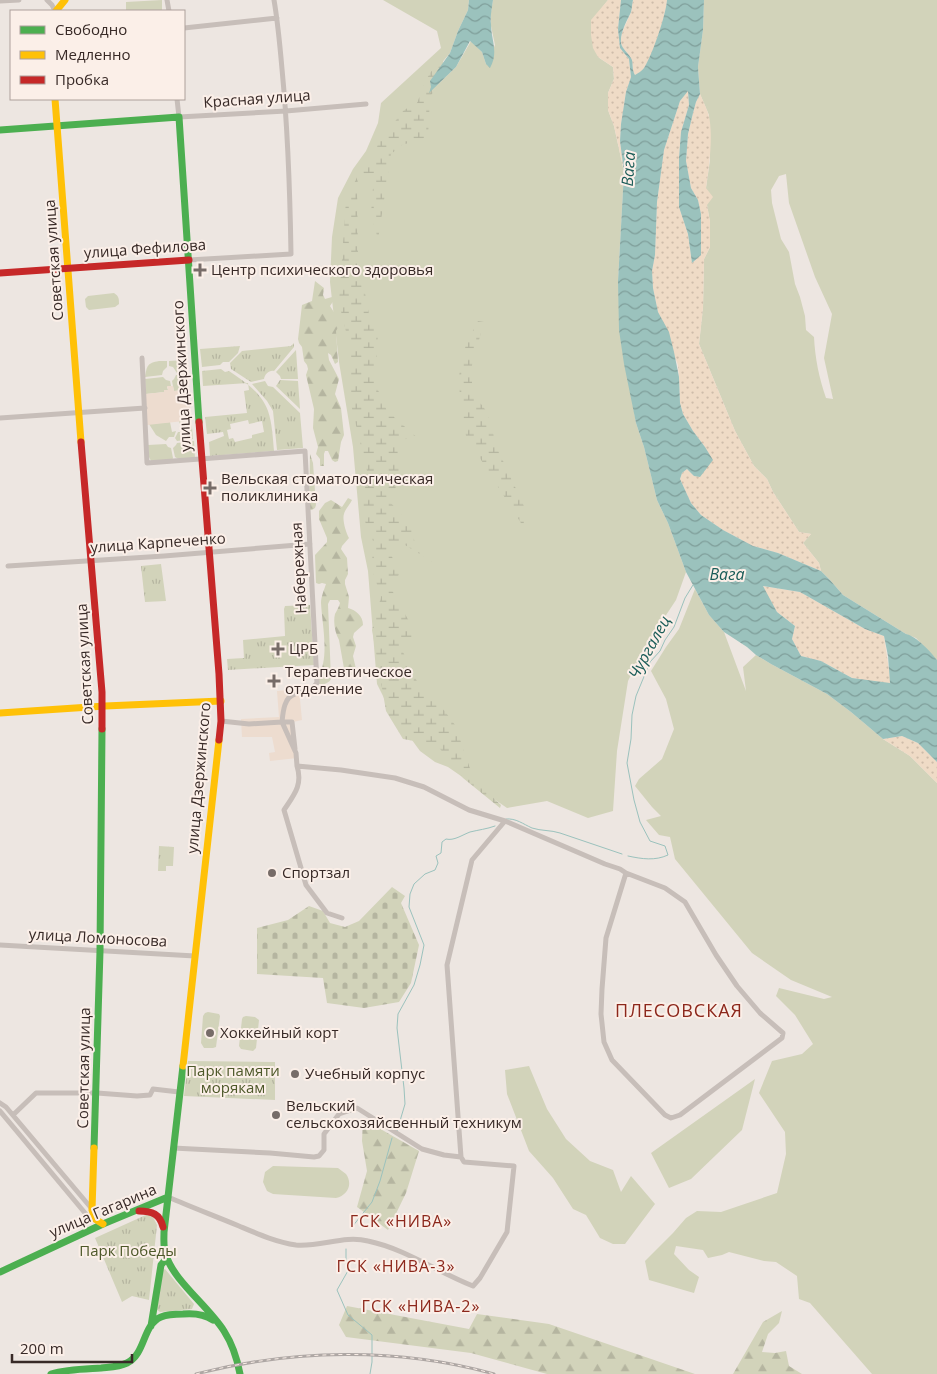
<svg xmlns="http://www.w3.org/2000/svg" width="937" height="1374" font-family="'Open Sans',sans-serif">
<defs>
<pattern id="forest-firs" width="22" height="20" patternUnits="userSpaceOnUse" patternTransform="scale(1.25)"><rect width="22" height="20" fill="#d2d3ba"/><path d="M5 1l3.5 6h-7zM16 11l3.5 6h-7z" fill="#b5b5a0"/></pattern>
<pattern id="wetland-marsh" width="20" height="14" patternUnits="userSpaceOnUse" patternTransform="scale(1.25)"><rect width="20" height="14" fill="#d2d3ba"/><path d="M1 5h8M5 5V1M11 12h8M15 12V8" fill="none" stroke="#b5b5a0"/></pattern>
<pattern id="sand-dots" width="8" height="8" patternUnits="userSpaceOnUse" patternTransform="scale(1.25)"><rect width="8" height="8" fill="#efdbc6"/><path d="M2 2h.1M6 6h.1" fill="none" stroke="#cebcaa" stroke-width="1.8" stroke-linecap="round"/></pattern>
<pattern id="cemetery-stones" width="16" height="16" patternUnits="userSpaceOnUse" patternTransform="scale(1.25)"><rect width="16" height="16" fill="#d2d3ba"/><path d="M2 7V4a2 2 0 0 1 4 0v3zM10 15v-3a2 2 0 0 1 4 0v3z" fill="#b5b5a0"/></pattern>
<pattern id="park-tufts" width="24" height="20" patternUnits="userSpaceOnUse" patternTransform="scale(1.25)"><rect width="24" height="20" fill="#d2d3ba"/><path d="M3 7l-1-3M5 7V3M7 7l1-3M15 17l-1-3M17 17v-4M19 17l1-3" fill="none" stroke="#b5b5a0"/></pattern>
<pattern id="water-waves" width="16" height="10" patternUnits="userSpaceOnUse" patternTransform="scale(1.25)"><rect width="16" height="10" fill="#9bc2bd"/><path d="M0 5q4-4 8 0t8 0" fill="none" stroke="#7f9e9a"/></pattern>
</defs>
<rect width="100%" height="100%" fill="#ede6e1"/>
<path fill="#d2d3ba" fill-rule="evenodd" d="M162 0V11H126V2Z
M383 0H469L468 10 458 31 450 53 439 66 430 92 456 67 471 41 482 52 486 64 495 45 491 26V12L493 0H608L601 9 598 57 613 67 614 79 608 93V110L614 126 624 172 618 281 631 394 636 423 644 447 657 500 668 523 686 572 676 600 645 647 628 681 617 751 613 811 588 818 547 801 507 808 448 767 435 762 420 751 390 710 377 684 368 571 361 537 353 447 339 362 330 282 332 237 338 198 353 169 366 151 378 123 381 103 441 48 437 31Z
M704 0H937V660L916 638 906 634 843 595 830 580 821 571 819 563 803 543 811 534 799 532 773 492 767 479 754 466 735 431 699 344 703 308 704 259 710 247V222L707 205 706 188 710 160 709 115 700 94 698 67 703 30ZM786 174 789 203 815 277 832 314 824 358 833 399 826 398C819 378 815 358 814 337L806 330 805 316 800 297 795 284 789 252 781 239 772 203 771 190 779 176Z
M114 293C119 296 119 299 119 304L115 307 89 310 86 307 85 299 88 296Z
M187 360 188 372 177 373 173 367 169 366V361Z
M159 361H167V367L163 371 162 375 145 377C147 366 147 363 159 361Z
M187 374 188 387 185 390 174 391 172 381 174 379 176 375Z
M163 377 166 380 170 381 171 386 167 387 168 390 165 392 146 394 145 379Z
M179 421H184L192 427 193 439 177 441 175 438 178 432H182Z
M170 422 172 432 176 431 174 437H169L166 441 156 435 149 424Z
M194 441 195 458 180 460 175 457 173 448 176 445 177 443Z
M166 444 168 447 171 448 173 458 172 460 151 461 149 457 148 445Z
M695 589 709 615 724 632 746 691 743 667 756 655 771 664 827 694 851 712 883 739 910 756 937 783V1374H872L810 1303 799 1299 797 1276 776 1262 764 1261 729 1252 722 1255 708 1258 703 1250 676 1246 674 1254 689 1270 699 1277 694 1293 649 1280 645 1261 673 1233 686 1218 697 1211 721 1212 777 1193 786 1154 785 1132 759 1093 772 1061 802 1054 813 1044 795 1015 776 996 779 988 824 999 832 997 791 980 752 953 675 859 670 837 659 835 646 820 661 816 652 807 635 786 639 779 662 759 674 729 666 699 651 671 666 647 679 629Z
M208 1012 219 1014 220 1016 216 1047 213 1048H204L201 1043 203 1016 205 1013Z
M246 1016 255 1017 259 1020 256 1048 253 1051 241 1049 239 1046 242 1019 243 1017Z
M529 1066 547 1109 566 1139 590 1161 613 1170 621 1192 631 1176 655 1204 625 1244H613L600 1238 586 1215 573 1209 553 1178 529 1151 507 1094 505 1070Z
M755 1079 742 1130 691 1179 669 1188 651 1153Z
M273 1166 338 1168 346 1174C353 1184 348 1195 336 1198L273 1194 267 1191 263 1182 265 1172Z"/>
<path fill="url(#forest-firs)" d="M315 281 324 288 323 295 325 299 332 297 334 300 330 306C335 315 343 321 336 331L338 362 335 364 331 355 328 353 329 360 339 379 335 394 341 408 344 435 341 442 338 461 335 462 332 460 328 451H325L324 454V466H320V459L316 454 318 447 313 428 314 409 306 375 308 369 307 365 304 361 302 347 299 343 298 339 302 305 312 301Z
M310 454 313 463 316 505 315 508 312 510H309Z
M348 498 352 500C350 505 345 509 344 514 342 519 346 533 349 538L342 546 341 549 347 558 348 574 345 580V584L349 597 348 608C356 610 363 616 363 625L354 633 353 637 356 646 353 656 356 669V673L349 676 345 674 339 640C335 633 333 622 335 614 337 610 339 607 340 603L338 600H330L328 604 331 679C329 683 324 685 319 684L318 677C330 658 322 624 321 603 321 597 324 590 326 584L322 583 319 584 316 583 315 555 327 542V538L319 519V511L325 503 331 500 342 507Z
M363 1119 419 1151 406 1193 388 1230 357 1207 367 1171 362 1141Z
M347 1306 469 1329 477 1314 549 1324 695 1374H547L471 1353 346 1337 339 1325Z
M782 1311 779 1323 768 1334 762 1352 775 1353 786 1351 789 1366 802 1374H733L763 1322Z"/>
<path fill="url(#wetland-marsh)" d="M439 58 443 61 444 75 430 97 428 137 402 145 391 154 378 240 371 214 374 173 361 174 357 183 358 255 370 320 378 333 375 383 387 411 429 448 412 436 397 443 399 476 391 503 412 527 415 545 444 563 438 565 400 542 391 554 399 575 388 583 416 634 406 641 403 652 423 694 441 706 455 725 474 780 501 805 500 808 463 778 437 745 403 739 386 711 372 630 381 597 372 569 373 541 362 514 367 471 349 396 350 348 339 303 346 200 361 169 375 157 378 143 404 110 417 103 426 80Z
M478 321 484 322 472 365V392L487 412 497 448 524 506 526 531 466 436 458 380 466 344Z"/>
<path fill="url(#sand-dots)" d="M608 0H621L618 29 620 48 629 59 631 77 626 92 621 124 620 141 624 172 614 126 608 110V93L614 79 613 67 598 57 593 48 591 35V20Z
M633 0H667C666 15 653 56 644 68 642 72 638 73 635 75 632 70 633 65 632 60 629 53 622 49 621 43 620 32 628 21 631 12 632 8 632 4 633 0Z
M688 90 689 105 681 132 679 158V207L688 234 692 263 701 255V214L698 200 691 188 686 161 688 134 693 113 696 102 700 94C703 101 706 107 708 113 714 132 709 168 706 188L713 197 707 205 710 222V247L704 259 703 308 699 344 735 431 754 466 767 479 773 492 799 532 811 534 803 543 819 563 821 571 778 553 753 546 723 530 701 515 691 503 680 479 682 473 687 469 694 476 705 447 693 431 683 414 680 403 679 377 678 365 658 312 653 288 652 271 655 255 657 202 664 150 680 101Z
M762 586 800 592 865 629 884 636 891 684 852 678 821 661 801 656 792 639 795 626 777 612Z
M902 736 918 743 937 762V783L910 756 883 739Z"/>
<path fill="url(#cemetery-stones)" d="M392 887 405 896 401 903 419 945 411 983 399 1002 364 1008 327 1003 323 978 257 974V928L288 920 309 906 323 911 330 923 345 927 359 921Z"/>
<path fill="url(#park-tufts)" fill-rule="evenodd" d="M294 343V347L274 371C269 370 265 374 264 379L251 382 231 369 230 363 242 351 291 346Z
M240 346 238 353 229 362H223L220 365 202 367 200 349Z
M296 350 298 379H281L280 376 276 372Z
M221 369 225 372 229 371C244 381 262 393 268 411 272 422 273 439 274 451L210 456 209 442 224 436 223 432 207 434 205 417 247 413 244 391 249 390 248 383 203 386 202 371ZM248 420 249 424 262 421 264 432 252 435V438L235 442 233 438 229 439 227 430 231 429 230 424Z
M280 380 298 381 300 409 276 386Z
M265 381 268 386 273 387 300 413 303 448 277 450 273 411 267 401 252 384Z
M161 564 166 601 145 602 141 566Z
M310 605 314 665 228 670 227 659 244 658 243 640 285 636 284 609 285 606Z
M159 846 174 847 173 866H166V871H158Z
M188 1061 275 1062V1100L184 1096Z
M148 1214 152 1215 157 1225 149 1300 132 1296 122 1302 95 1238Z
M165 1269 194 1304 192 1309 160 1312 156 1309 161 1271Z"/>
<path fill="#eddccf" d="M167 386H173L174 391 185 390 188 387 192 427 184 421 147 425 145 394 164 392V390H168Z
M299 689 302 720 293 722 297 758 270 761 269 753 275 752 272 737H242L241 719 279 717 277 691Z"/>
<path fill="url(#water-waves)" fill-rule="evenodd" d="M469 0H493C492 8 490 16 491 24 491 40 499 52 490 68L486 64 482 52 470 41 456 67 429 93 431 87 430 81 450 53 458 31 468 10Z
M621 0H633C632 4 632 8 631 12 627 21 620 32 621 43 622 49 629 53 632 60 633 65 632 70 635 75 638 73 642 71 644 68 652 56 666 15 667 0H704L703 30 698 67 700 94 696 102 693 113 688 134 686 161 691 188 698 200 701 214V255L692 263 688 234 679 207V158L681 132 689 105 688 91 680 101 664 150 657 202 655 255 652 271 653 288 658 312 669 332 674 352 679 377 680 403 683 414 693 431 705 447 713 460 700 477 694 476 687 469 682 473 680 479 691 503 701 515 723 530 753 546 778 553 821 571 830 580 843 595 906 634C916 636 931 652 937 660V762L918 743 902 736 883 739 851 712 827 694 771 664 756 655 747 647 724 632 709 615 686 572 668 523 657 500 644 447 636 423 624 364 619 330 618 281 624 172 620 141 621 124 626 92 631 77 629 59 620 48 618 29ZM763 586 800 592 865 629 884 636 888 656 890 683 852 678 821 661 801 656 792 639 795 626 777 612Z"/>
<g fill="none" stroke-linecap="round" stroke-linejoin="round">
<path stroke="#9bc2bd" stroke-width="1" d="M506 819C516 818 523 824 532 828 541 831 551 830 560 833L622 854
M628 856C642 859 655 861 668 855L665 846 650 841 640 822 634 800 627 763 631 739 632 715 636 696 650 662 660 651 665 640 674 627 685 598 693 585
M397 1131 405 1104 404 1088 397 1028 398 1014 414 985 420 965 424 945 409 907 410 894 414 884 425 874 435 870 438 863 436 856 441 853 442 842 446 839C454 841 462 835 470 832 478 830 487 829 495 826
M352 1227 372 1202 380 1181 392 1138
M346 1249V1263L349 1269 337 1290 348 1315 372 1335V1362L370 1374"/>
<path stroke="#c7beb9" stroke-width="5" d="M47 0 52 5 55 11
M167 0 169 11
M0 1 19 0
M184 28 277 18
M177 99 179 117 286 111 366 104
M189 260 291 254C290 192 288 131 282 69 280 46 278 23 274 0
M142 358 147 463 305 451 317 683C308 694 306 690 295 694 284 697 283 712 282 722H292L295 749
M0 418 145 408
M8 566 164 556 310 544
M221 721 249 724 282 722 296 753 297 766 341 770 395 778 424 787 469 810 505 821
M297 766C303 785 294 795 284 810L306 885 327 913 342 918
M0 945 195 956
M0 1103 6 1107 92 1209
M0 1111 90 1219
M13 1115 36 1093H97L137 1096 150 1095 153 1089 179 1092
M461 1157 447 965 472 860 505 821 605 864 620 869 626 873 606 938 602 989 601 1014 604 1042 612 1060 665 1115 671 1118 680 1115 782 1038 783 1033 760 1013 737 986 716 955 685 902 665 888 626 873
M168 1197C191 1207 215 1216 239 1226 258 1234 276 1242 296 1245 321 1247 344 1235 368 1241 406 1249 437 1272 473 1286L480 1278 507 1232 514 1166 464 1162 461 1157 444 1155 422 1149 357 1108 339 1114 324 1134V1150L319 1156 314 1157 270 1153 173 1148"/>
<path stroke="#4caf50" stroke-width="7" d="M0 130 179 117 199 422
M183 1066 164 1232C164 1240 163 1247 166 1255 173 1280 209 1307 224 1331 233 1345 237 1358 240 1374
M94 1148 100 951 102 729
M0 1272 103 1224 168 1197
M151 1326 161 1265 166 1259
M51 1374C67 1369 84 1369 101 1368 110 1367 119 1367 127 1363 146 1354 142 1325 161 1317 168 1314 176 1314 183 1314 194 1313 204 1314 213 1320"/>
<path stroke="#ffc107" stroke-width="7" d="M56 11 65 0
M55 99 81 442
M0 713 105 706 221 701
M183 1066 219 740
M94 1148 92 1210 95 1219 103 1224"/>
<path stroke="#c62828" stroke-width="7" d="M0 273 189 260
M199 422 219 674 221 721 219 740
M81 442 102 692V729
M139 1211C152 1211 160 1214 163 1227"/>
<g stroke="#aea7a4" stroke-width="3">
<path id="rail" d="M196 1374C293 1349 398 1347 494 1374"/>
</g>
<use href="#rail" stroke="#fbefe8" stroke-width="1" stroke-dasharray="4" stroke-linecap="butt"/>
</g>
<g fill="#776c68" stroke="#fbefe8" stroke-width="2">
<path d="M197.5 262.5h5v5h5v5h-5v5h-5v-5h-5v-5h5z"/>
<path d="M207.5 480.5h5v5h5v5h-5v5h-5v-5h-5v-5h5z"/>
<path d="M275.5 641.5h5v5h5v5h-5v5h-5v-5h-5v-5h5z"/>
<path d="M271.5 673.5h5v5h5v5h-5v5h-5v-5h-5v-5h5z"/>
<circle cx="272" cy="873" r="5"/>
<circle cx="210" cy="1033" r="5"/>
<circle cx="295" cy="1074" r="5"/>
<circle cx="276" cy="1115" r="5"/>
</g>
<g text-anchor="middle" stroke-width="4" stroke-linejoin="round" paint-order="stroke">
<g font-size="15" fill="#382a27" stroke="#fbefe8">
<text transform="translate(257 99) rotate(-4)" y="5">Красная улица</text>
<text transform="translate(145 249) rotate(-4)" y="5">улица Фефилова</text>
<text transform="translate(54 260) rotate(-94)" y="5">Советская улица</text>
<text transform="translate(182 376) rotate(-93)" y="5">улица Дзержинского</text>
<text transform="translate(158 543) rotate(-4)" y="5">улица Карпеченко</text>
<text transform="translate(299 568) rotate(-93)" y="5">Набережная</text>
<text transform="translate(85 664) rotate(-93)" y="5">Советская улица</text>
<text transform="translate(199 778) rotate(-85)" y="5">улица Дзержинского</text>
<text transform="translate(98 938) rotate(3)" y="5">улица Ломоносова</text>
<text transform="translate(84 1068) rotate(-89)" y="5">Советская улица</text>
<text transform="translate(103 1211) rotate(-23)" y="5">улица Гагарина</text>
</g>
<g font-size="15" fill="#382a27" stroke="#fbefe8" text-anchor="start">
<text x="211" y="275">Центр психического здоровья</text>
<text x="221" y="484">Вельская стоматологическая<tspan x="221" dy="17">поликлиника</tspan></text>
<text x="289" y="654">ЦРБ</text>
<text x="285" y="677">Терапевтическое<tspan x="285" dy="17">отделение</tspan></text>
<text x="282" y="878">Спортзал</text>
<text x="220" y="1038">Хоккейный корт</text>
<text x="305" y="1079">Учебный корпус</text>
<text x="286" y="1111">Вельский<tspan x="286" dy="17">сельскохозяйсвенный техникум</tspan></text>
</g>
<g font-size="15" fill="#4d5829" stroke="#fbefe8">
<text x="233" y="1076">Парк памяти<tspan x="233" dy="17">морякам</tspan></text>
<text x="128" y="1256">Парк Победы</text>
</g>
<g font-size="16" font-style="italic" fill="#1a5c58" stroke="#fbefe8">
<text transform="translate(628 169) rotate(-86)" y="6">Вага</text>
<text x="727" y="580">Вага</text>
<text transform="translate(649 647) rotate(-61)" y="6">Чургалец</text>
</g>
<g font-size="16" letter-spacing="1" fill="#8c271b" stroke="#fbefe8">
<text x="401" y="1227">ГСК «НИВА»</text>
<text x="396" y="1272">ГСК «НИВА-3»</text>
<text x="421" y="1312">ГСК «НИВА-2»</text>
</g>
<g font-size="18" letter-spacing="1" fill="#8c271b" stroke="#fbefe8">
<text x="679" y="1017">ПЛЕСОВСКАЯ</text>
</g>
</g>
<rect x="10" y="10" width="175" height="90" fill="#fbefe8" stroke="#ada09b"/>
<rect x="20" y="26" width="25" height="8" fill="#4caf50" stroke="#ada09b"/>
<text x="55" y="35" font-size="15" fill="#382a27">Свободно</text>
<rect x="20" y="51" width="25" height="8" fill="#ffc107" stroke="#ada09b"/>
<text x="55" y="60" font-size="15" fill="#382a27">Медленно</text>
<rect x="20" y="76" width="25" height="8" fill="#c62828" stroke="#ada09b"/>
<text x="55" y="85" font-size="15" fill="#382a27">Пробка</text>
<path d="M12 1354v8h120v-8" fill="none" stroke="#382a27" stroke-width="2.5"/>
<text x="20" y="1354" font-size="15" fill="#382a27" stroke="#fbefe8" stroke-width="4" paint-order="stroke">200 m</text>
</svg>
